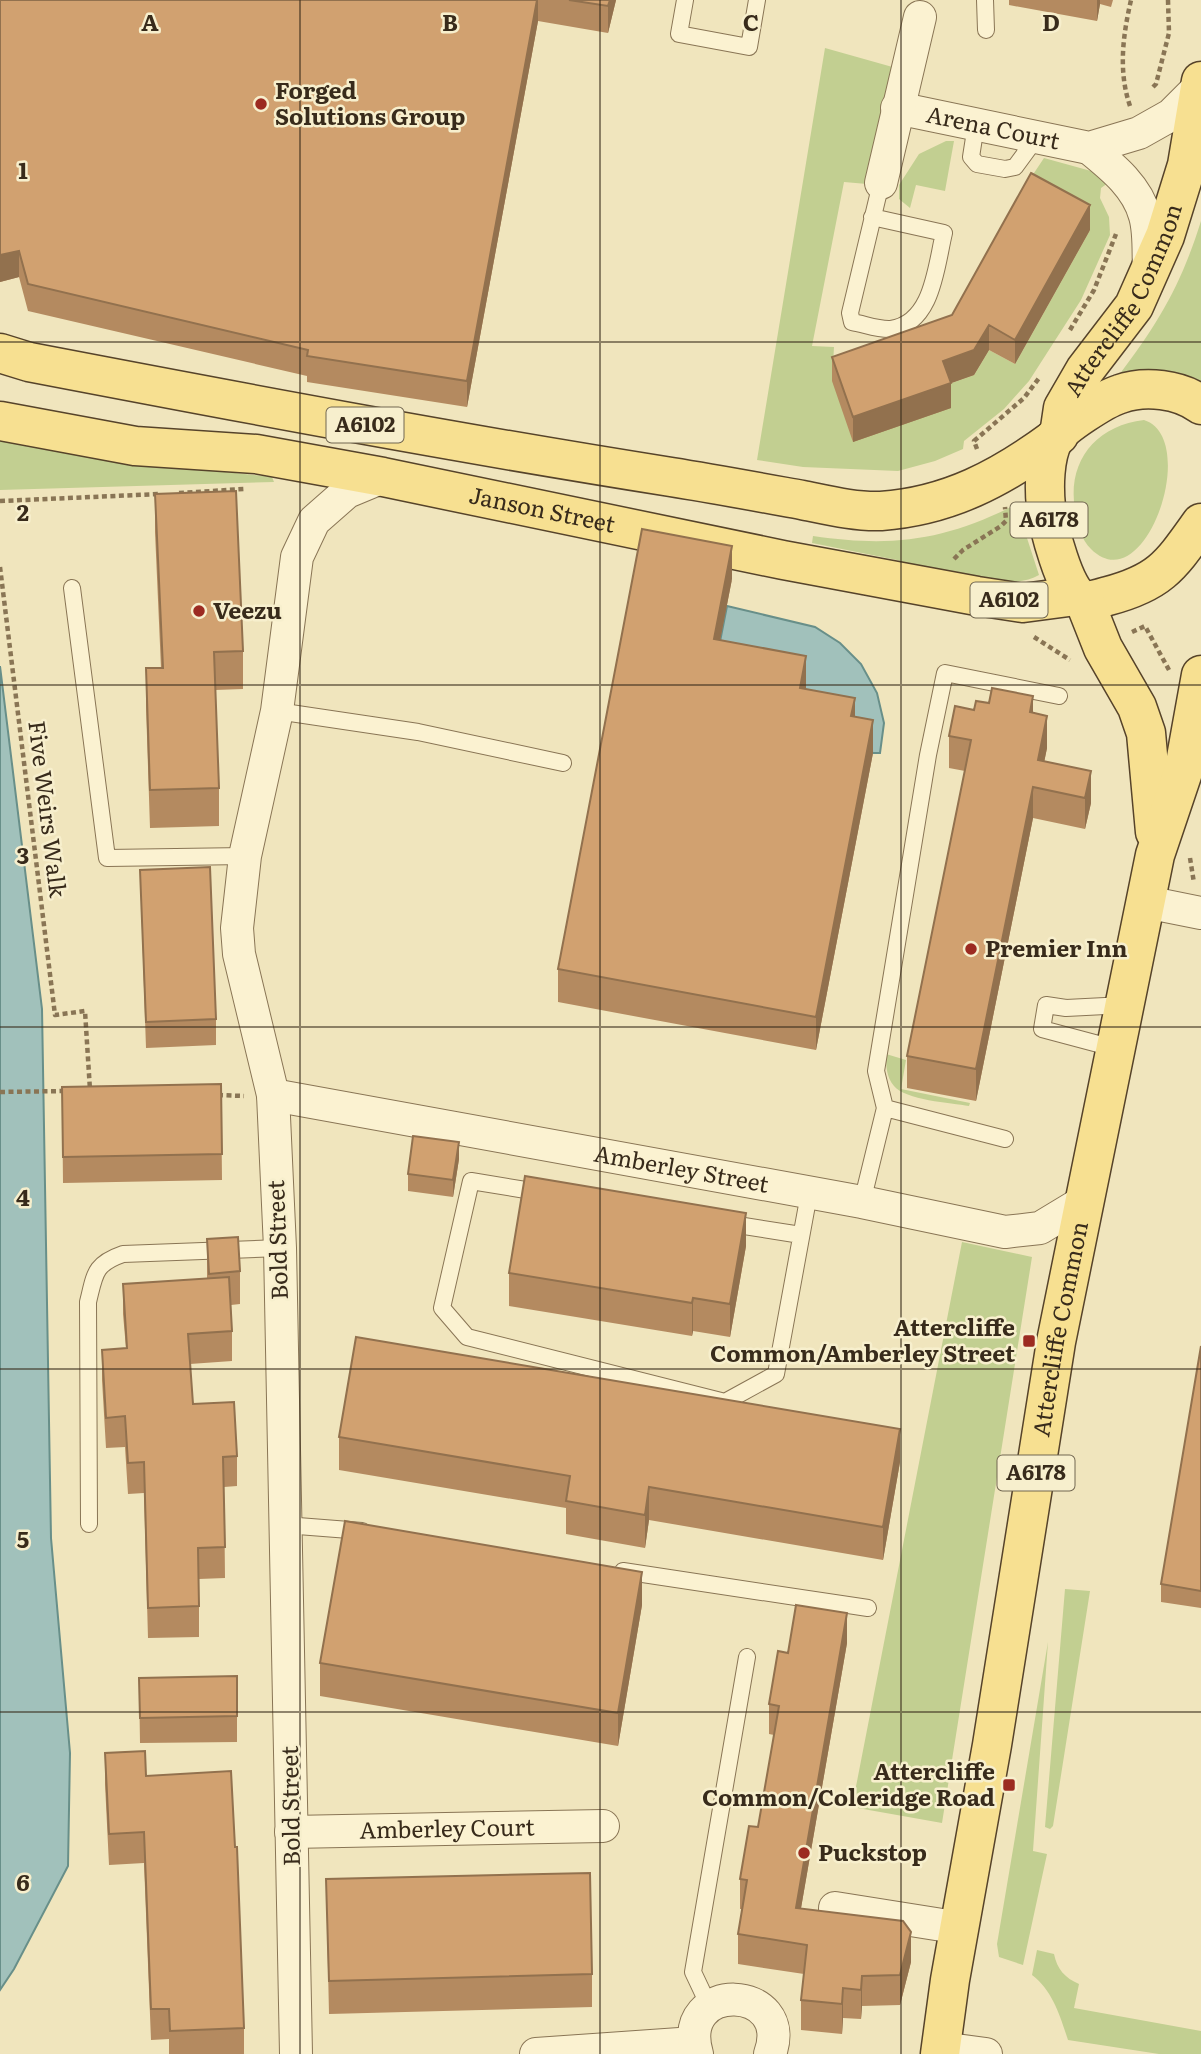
<svg xmlns="http://www.w3.org/2000/svg" width="1201" height="2054" font-family="Literata,serif">
<rect width="100%" height="100%" fill="#f0e5bd"/>
<path fill="#c2cf91" d="M825 48 896 68 867 184 844 182 812 346 834 347 832 381 943 386 974 375 989 350 1015 364 1090 230 1031 197 1030 179 1044 158 1091 171 1108 183 1101 188 1100 198 1109 217 1110 235 1081 300 1029 381 1004 409 964 441 963 449 935 461 898 471 803 467 757 460Z
M946 141H954L945 191 916 185 910 208 899 199V185L919 154Z
M1201 221V386L1119 375C1159 322 1181 285 1201 221Z
M1144 420C1201 438 1145 603 1091 549 1081 539 1079 528 1076 515 1065 465 1093 426 1144 420Z
M0 434 160 465 272 477 274 482 0 490Z
M1021 502 1026 535 1039 575C1009 593 944 572 910 566L897 560 812 543 813 536C895 548 947 540 1021 502Z
M886 1054 906 1060 901 1089 970 1103 969 1106C951 1103 905 1100 894 1086 886 1077 886 1065 886 1054Z
M962 1242 1032 1257 942 1823 852 1807Z
M1065 1589 1090 1591 1053 1826 1050 1829 1045 1827Z
M1048 1642 1033 1851 1047 1854 1023 1965 999 1957 997 1944Z
M1037 1950 1054 1954C1057 1969 1065 1978 1079 1984L1074 2008 1201 2031V2054H1159L1068 2040C1060 2016 1053 1991 1032 1975Z"/>
<path fill="#a1c1bb" stroke="#688f89" stroke-width="2" d="M727 606 815 627 840 643 861 664 877 693 884 723 880 753H873L714 672Z
M0 666 42 1009 51 1538 70 1753 68 1866 14 1969 0 1990Z"/>
<g fill="none" stroke-linecap="round" stroke-linejoin="round">
<g stroke="#897555" stroke-width="18">
<path id="service" d="M685 0 679 34 749 47 757 0
M985 0 986 30
M976 125 971 157 977 164 1005 169 1015 167 1037 137
M872 217 944 233C936 266 933 323 891 329 879 330 864 324 852 322L850 313 881 183
M72 588 107 858 245 856
M277 711 418 732 563 763
M1117 1049 1042 1029 1046 1005 1066 1008 1125 1005
M885 1108 1005 1139
M544 1193 471 1181 442 1308 467 1337 725 1402 776 1374 809 1194
M862 1202 885 1108 876 1071 928 755 945 673 1059 696
M725 1223 801 1235
M89 1524 88 1302C95 1274 94 1264 123 1254L280 1248
M285 1525 362 1531
M623 1571 868 1608
M709 2006 693 1972 747 1657"/>
</g>
<g stroke="#897555" stroke-width="34">
<g id="minor">
<path id="s1" d="M897 108 1089 148 1139 133 1171 115 1200 86"/>
<path d="M1089 148C1111 166 1137 186 1145 216 1150 233 1148 254 1149 272"/>
<path d="M881 183 920 17"/>
<path d="M1146 902 1201 913"/>
<path id="s2" d="M273 1095 862 1202 1005 1232 1040 1228 1083 1202"/>
<path id="s3" d="M291 1832 603 1826"/>
<path d="M835 1908 961 1928"/>
<path d="M941 2048 986 2054"/>
<path d="M296 2054 280 1248 273 1095 239 954 237 928 245 856 277 711 297 557 314 521 347 492 383 477"/>
<path d="M536 2054 694 2043"/>
<path d="M697 2054C675 1979 795 1984 770 2054"/>
</g>
</g>
<g stroke="#56432a" stroke-width="41">
<g id="primary">
<path d="M0 353 29 362C243 403 456 443 671 477 715 484 758 492 802 500 827 505 855 512 881 511 949 506 1001 478 1054 439"/>
<path d="M1201 405C1180 389 1145 385 1120 394 1104 399 1062 426 1054 439 1044 457 1044 488 1046 507 1048 525 1065 594 1082 599 1090 602 1101 598 1108 596 1161 582 1171 565 1201 523"/>
<path id="s4" d="M0 421 135 446 256 454 383 477 783 560 977 596 1023 603 1076 596"/>
<path id="s5" d="M1059 435 1063 408 1085 370 1134 306 1165 236 1187 165 1201 81"/>
<path d="M1084 600 1103 648 1137 707 1146 733 1155 832"/>
<path id="s6" d="M940 2054 950 1980 992 1745 1056 1342 1155 855 1184 769 1201 675"/>
</g>
</g>
<path stroke="#897555" stroke-width="4.5" stroke-dasharray="5 3.5" stroke-linecap="butt" d="M1153 87 1156 84 1169 33 1168 0
M1130 106C1118 71 1123 35 1131 0
M1070 330 1094 290 1116 234
M977 449 974 441 1024 398 1039 378
M179 493 244 489
M0 501 160 494
M954 559 963 550 1001 526 1006 521 1005 507
M0 567 55 1015 85 1011 90 1090
M1132 632 1145 626 1169 670
M1034 637 1070 660
M1190 858 1194 883
M0 1092 66 1091
M218 1095 244 1096"/>
<use href="#service" stroke="#fbf2d1" stroke-width="16"/>
<use href="#minor" stroke="#fbf2d1" stroke-width="32"/>
<use href="#primary" stroke="#f7e091" stroke-width="38"/>
</g>
<path fill="#b48a60" d="M0 0H616L608 33 538 21 467 407 307 382V376L28 311 19 277 0 282Z
M1009 0H1113L1111 7 1100 4 1097 21 1009 5Z
M1090 230 1015 364 989 350 974 375 951 383V408L853 442 832 381V357L952 315Z
M155 494 243 651V689L215 690 219 788V826L150 828 146 706V668H161L155 532Z
M732 579 720 640 855 716 873 753 816 1050 558 1002V969Z
M974 710 1033 713 1047 748 1044 762 1091 803 1085 829 1033 818 976 1101 907 1088V1056L965 771 949 768V736Z
M140 870 216 1019V1045L146 1048Z
M221 1084 222 1180 63 1183 62 1087Z
M459 1159 453 1197 408 1191V1174Z
M207 1239 240 1271V1304L231 1305 232 1331V1361L190 1364 193 1404 237 1456V1486L224 1487 225 1578 199 1579V1637L148 1638 144 1493 128 1494 125 1447 106 1448 102 1380V1350L126 1348 123 1314V1284L207 1279Z
M746 1246 730 1337 693 1331 692 1336 509 1306V1273Z
M1201 1346V1608L1161 1602V1584Z
M339 1437 900 1462 883 1560 649 1520 645 1548 566 1534V1508L339 1470Z
M642 1605 618 1746 320 1696V1663Z
M847 1643 801 1908 911 1962 900 2005 862 2006 861 2019 843 2018 842 2034 801 2030V2000L804 1974 738 1964V1934L742 1909H740V1879L758 1827 774 1735 769 1734V1704L788 1653Z
M237 1676V1742L140 1743 139 1678Z
M105 1753 146 1776 244 2028V2054H169V2039L151 2040 144 1863 109 1865 105 1784Z
M326 1879 592 1974V2007L329 2014Z"/>
<path fill="#92714e" d="M537 0H538V21L467 407V381Z
M610 0H616L608 33V6Z
M1097 0H1100V4L1097 21Z
M1090 205V230L1015 364V340Z
M19 251V277L0 282V255Z
M989 325V350L974 375 943 386V361Z
M951 383V408L853 442V417Z
M732 546V579L714 672V639Z
M806 656V689L800 688Z
M1033 696V728L1030 712Z
M855 698V731L851 716Z
M1047 716V748L1039 788 1038 760Z
M873 720V753L816 1050V1017Z
M1091 771V803L1085 829V798Z
M1033 787V818L976 1101V1069Z
M459 1142V1159L453 1197V1180Z
M746 1213V1246L730 1337V1304Z
M693 1298V1331L692 1336V1303Z
M900 1429V1462L883 1560V1527Z
M649 1487V1520L645 1548V1515Z
M642 1572V1605L618 1746V1713Z
M847 1613V1643L796 1937V1908Z
M911 1932V1962L900 2005V1975Z
M862 1976V2006L861 2019V1990Z
M843 1988V2018L842 2034V2004Z"/>
<path fill="#d1a170" stroke="#92714e" stroke-width="2" d="M0 0H537L467 381 307 356 308 350 28 284 19 251 0 255Z
M569 0H610L608 6Z
M1031 173 1090 205 1015 340 989 325 974 350 943 361 951 383 853 417 832 357 952 315Z
M236 491 243 651 214 652 219 788 150 790 146 668H163L155 494Z
M642 529 732 546 714 639 806 656 800 688 855 698 851 716 873 720 816 1017 558 969Z
M992 688 1033 696 1030 712 1047 716 1038 760 1091 771 1085 798 1033 787 976 1069 907 1056 971 740 949 736 955 706 974 710 976 701 989 703Z
M210 867 216 1019 146 1022 140 870Z
M221 1084 222 1154 63 1157 62 1087Z
M413 1136 459 1142 453 1180 408 1174Z
M525 1176 746 1213 730 1304 693 1298 692 1303 509 1273Z
M238 1237 240 1271 209 1274 207 1239Z
M229 1277 232 1331 188 1334 193 1404 234 1402 237 1456 223 1457 225 1547 198 1548 199 1606 148 1608 144 1462 128 1463 125 1416 106 1418 102 1350 127 1348 123 1284Z
M356 1337 900 1429 883 1527 649 1487 645 1515 566 1501 570 1476 339 1437Z
M1201 1346V1591L1161 1584Z
M345 1521 642 1572 618 1713 320 1663Z
M796 1605 847 1613 796 1908 903 1921 911 1932 900 1975 862 1976 861 1990 843 1988 842 2004 801 2000 807 1945 738 1934 747 1880 740 1879 749 1826 758 1827 779 1706 769 1704 778 1651 788 1653Z
M237 1676V1716L140 1718 139 1678Z
M145 1751 146 1776 231 1771 235 1847H237L244 2028 170 2031 169 2009H151L144 1832 109 1834 105 1753Z
M590 1873 592 1974 329 1981 326 1879Z"/>
<path fill="none" stroke="#382b1b" stroke-width="2" stroke-opacity="0.55" d="M300 0V2054M600 0V2054M901 0V2054M0 342H1201M0 685H1201M0 1027H1201M0 1369H1201M0 1712H1201"/>
<g fill="#9c2b21" stroke="#f7efcd" stroke-width="2.5">
<circle cx="261" cy="104" r="7"/>
<circle cx="199" cy="611" r="7"/>
<circle cx="971" cy="949" r="7"/>
<rect x="1022" y="1334" width="14" height="14" rx="3.5"/>
<rect x="1002" y="1778" width="14" height="14" rx="3.5"/>
<circle cx="804" cy="1853" r="7"/>
</g>
<g text-anchor="middle" stroke-width="5" stroke-linejoin="round" paint-order="stroke">
<g fill="#f7efcd" stroke="#716650" stroke-width="2">
<rect x="326.5" y="407.5" width="77" height="35" rx="5"/>
<rect x="1010.5" y="502.5" width="77" height="35" rx="5"/>
<rect x="970.5" y="582.5" width="77" height="35" rx="5"/>
<rect x="997.5" y="1455.5" width="77" height="35" rx="5"/>
</g>
<g font-size="21" font-weight="bold" fill="#382b1b">
<text x="365" y="432">A6102</text>
<text x="1049" y="527">A6178</text>
<text x="1009" y="607">A6102</text>
<text x="1036" y="1480">A6178</text>
</g>
<g font-size="23" font-weight="bold" fill="#382b1b" stroke="#f7efcd" text-anchor="start">
<text x="275" y="99">Forged<tspan x="275" dy="26">Solutions Group</tspan></text>
<text x="213" y="619">Veezu</text>
<text x="985" y="957">Premier Inn</text>
<text x="1015" y="1336" text-anchor="end">Attercliffe<tspan x="1015" dy="26">Common/Amberley Street</tspan></text>
<text x="995" y="1780" text-anchor="end">Attercliffe<tspan x="995" dy="26">Common/Coleridge Road</tspan></text>
<text x="818" y="1861">Puckstop</text>
</g>
<g font-size="23" fill="#382b1b" stroke="#f7efcd">
<text dy="8" stroke="none"><textPath href="#s1" startOffset="98">Arena Court</textPath></text>
<text dy="8" stroke="none"><textPath href="#s5" startOffset="152">Attercliffe Common</textPath></text>
<text dy="8" stroke="none"><textPath href="#s4" startOffset="550">Janson Street</textPath></text>
<text transform="translate(47 809) rotate(83)" y="8">Five Weirs Walk</text>
<text dy="8" stroke="none"><textPath href="#s2" startOffset="415">Amberley Street</textPath></text>
<text transform="translate(278 1240) rotate(-92)" y="8">Bold Street</text>
<text dy="8" stroke="none"><textPath href="#s6" startOffset="735">Attercliffe Common</textPath></text>
<text transform="translate(291 1806) rotate(-91)" y="8">Bold Street</text>
<text dy="8" stroke="none"><textPath href="#s3" startOffset="156">Amberley Court</textPath></text>
</g>
</g>
<g font-size="23" text-anchor="middle" font-weight="bold" fill="#382b1b" stroke="#f7efcd" stroke-width="5" stroke-linejoin="round" paint-order="stroke">
<text x="150" y="31">A</text>
<text x="450" y="31">B</text>
<text x="751" y="31">C</text>
<text x="1051" y="31">D</text>
<text x="23" y="179">1</text>
<text x="23" y="521">2</text>
<text x="23" y="864">3</text>
<text x="23" y="1206">4</text>
<text x="23" y="1548">5</text>
<text x="23" y="1891">6</text>
</g>
</svg>
